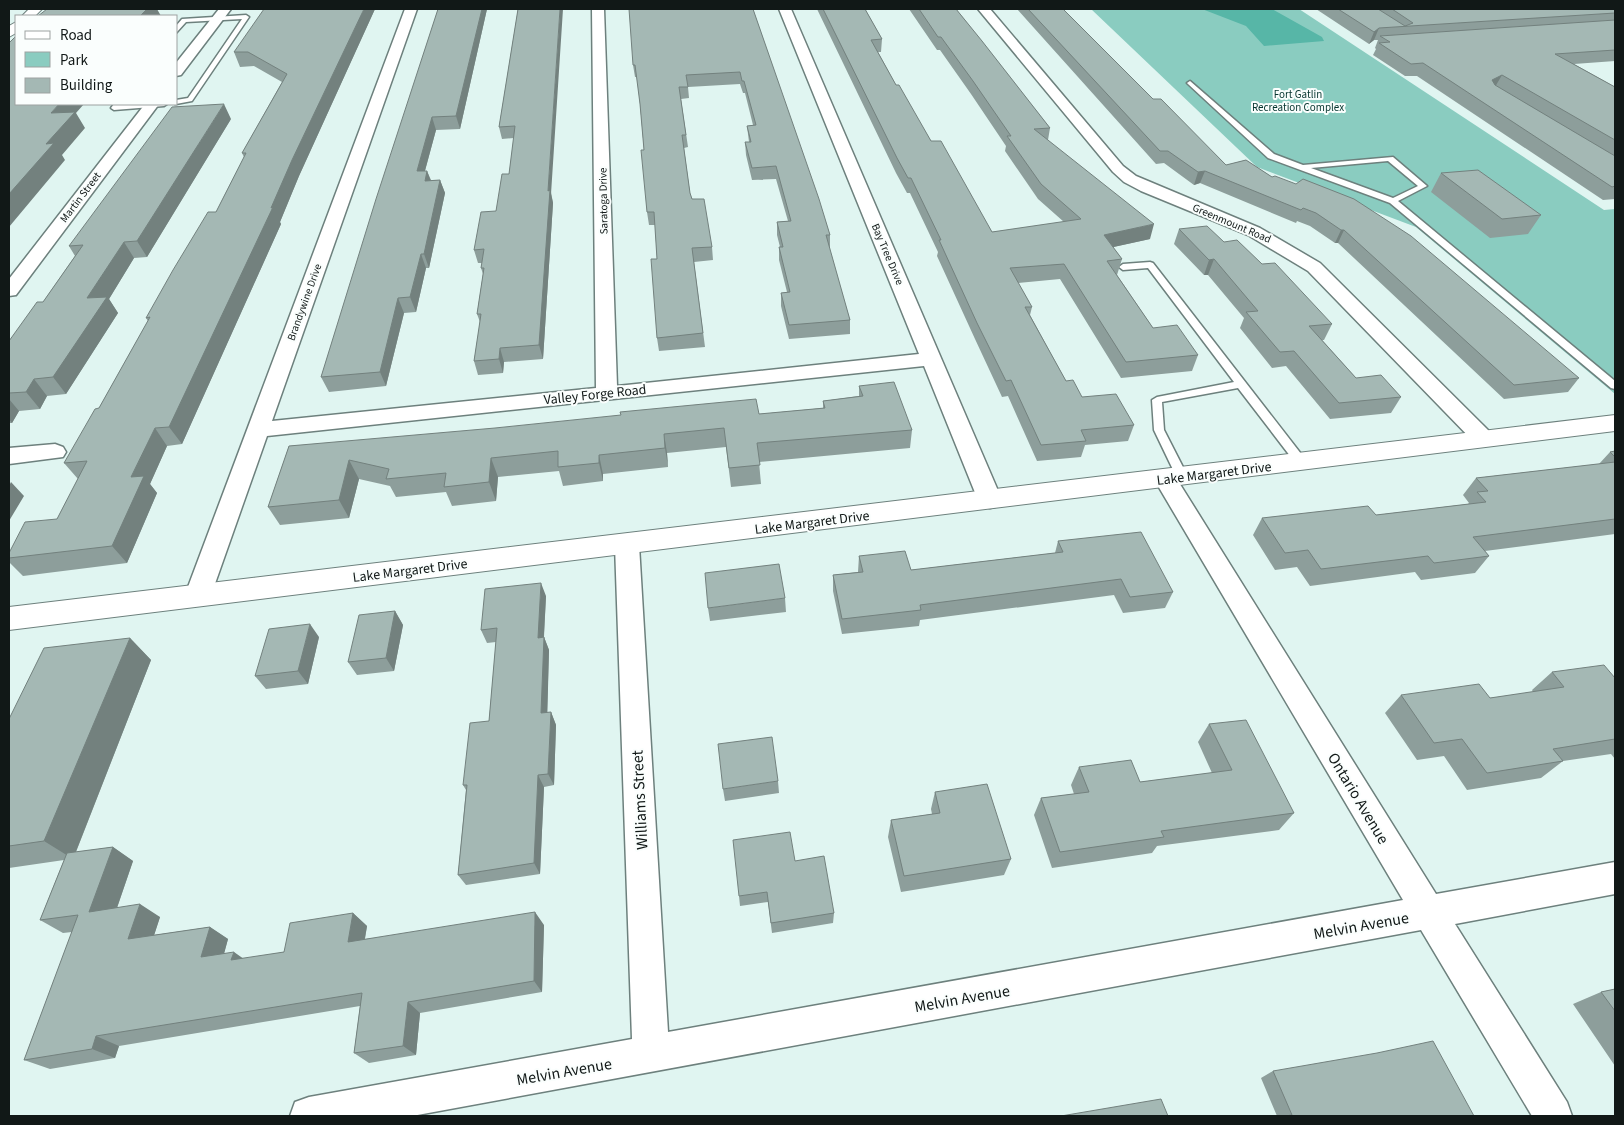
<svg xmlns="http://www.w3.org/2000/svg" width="1624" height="1125" font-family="'Source Sans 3',sans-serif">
<rect width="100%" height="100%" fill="#e0f5f1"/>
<path fill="#8accc0" d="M1091 9H1299L1604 210 1615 209V394L1416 227 1257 167Z"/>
<path fill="#57b6a7" d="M1202 9H1272L1322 37 1324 41 1264 46 1246 26Z"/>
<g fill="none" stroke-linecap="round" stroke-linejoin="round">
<g stroke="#6d807d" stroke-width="3">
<path id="lane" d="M246 15 249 17 192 101 176 104H175L176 100 188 98 242 19 186 22 176 33V26L182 19Z
M1190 81 1274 154 1303 165 1393 157 1427 186 1398 201 1615 381V389L1611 388 1390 203 1268 158 1188 84 1187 83ZM1388 161 1418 186 1393 198 1311 168Z
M114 104H120L119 105 167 104 164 106 114 110 111 108Z
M1150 262 1153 263 1305 459 1307 462 1305 465H1297L1238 388 1162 402 1164 430 1188 477 1186 480H1178L1154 430 1152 400 1157 397 1234 382 1148 268 1123 270 1119 267 1123 264Z"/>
</g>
<g stroke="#6d807d" stroke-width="3">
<path id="street" d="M219 9H231L181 75 176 76V63Z
M405 9H417L272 421 596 388 592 9H604L617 386 919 354 779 9H791L1002 500 998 506 990 508 982 506 978 500 924 366 267 436 211 595 207 602 198 605 189 602 185 595Z
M978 9H990L1123 166 1136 176 1260 228 1320 263 1492 434 1495 439 1492 444 1484 446 1476 444 1308 271 1248 235 1141 191 1124 182 1113 172Z
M145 104H159L16 295 9 296V279Z
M55 444 63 447 66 452 63 457 9 464V448Z
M1165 471 1173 473 1436 894 1615 862V894L1455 924 1567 1102 1572 1116H1532L1421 930 412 1116H290L295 1102 309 1097 632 1039 615 545 618 539 627 536 636 539 639 545 668 1032 1403 900 1154 479 1157 473Z"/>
</g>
<g stroke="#6d807d" stroke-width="2">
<path id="secondary" d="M29 9H42L35 16H22Z
M16 22V33L9 37V26Z
M1615 415V431L9 630V607Z"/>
</g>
<use href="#lane" fill="#fff" fill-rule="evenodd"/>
<use href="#street" fill="#fff" fill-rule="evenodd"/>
<use href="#secondary" fill="#fff" fill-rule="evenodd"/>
</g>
<path fill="#8d9e9b" d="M375 9 299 176 280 222 281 224 182 444 167 446 150 484 157 493 127 563 23 576 9 562V553L57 519 78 479 64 463 99 408 148 321 146 318 216 212 244 157 242 153 282 82 254 66 240 67 234 52Z
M438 9H487L460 129 436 130 425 171H427L431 180H440L445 193 429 268H426L416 312 404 313 386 386 329 392 321 377Z
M518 9 553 203 543 359 504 362 503 373 478 375 474 361 480 322 477 314 483 274 481 268 482 263H478L474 250 496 211 509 174 514 138 502 139 499 127Z
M753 9 830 235V248H829L850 320V334L789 339 781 306V293L787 292 779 260V247H780L777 235V222L788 221 776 179 752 180 746 155 745 142H749L747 126 753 125 745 93H743L740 84 688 87 689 98 681 99 688 147 684 148 690 193 692 199 712 247 713 260 694 262 705 347 659 351 657 338V259L655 225H649L647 212 644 150 640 104 637 77H635L633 65Z
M817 9H865L882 39 881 52H878L896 85 931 141 992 232 1064 222 1038 199 1005 151 1006 146 971 94 940 50H937L909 9H956L1050 128 1048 140 1150 239 1113 247 1122 259 1117 275 1153 328 1198 355 1192 371 1121 378 1060 279 1018 283 1032 307 1030 315 1066 381 1082 397 1134 425 1128 441 1085 445 1081 457 1037 461 1008 396 1002 397 975 339 937 256 938 252 910 193H907L896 173Z
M1017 9H1063L1153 99 1226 165 1246 160 1579 378 1568 392 1504 399 1338 243H1335L1310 226 1297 221 1296 223 1200 183 1194 185 1164 163 1156 164Z
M1316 9H1615V61L1574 64 1615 87V199L1603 200 1417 76H1405L1373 55 1376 49 1375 48 1378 40H1374L1369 44Z
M231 119 147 257 134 258 109 299 118 313 66 394 47 396 40 409 19 411 12 423H9V341L43 302 75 256 69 246Z
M1441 173 1541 215 1528 234 1490 238 1431 192Z
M1179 229 1224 242 1262 264 1332 324 1324 340H1322L1356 378 1401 397 1391 413 1330 419 1286 366 1272 368 1240 328 1244 318 1208 275H1204L1174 244Z
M859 386 912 430 910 448 759 462 761 484 731 487 726 447 667 453 668 467 603 474V481L563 486 559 471 498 477 496 501 452 506 446 492 396 497 390 486 359 479 349 518 280 525 268 507 289 446 759 414 823 408V401L859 396Z
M1615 451V534L1485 551 1489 556 1475 573 1421 580 1415 572 1310 586 1297 567 1275 570 1253 535 1262 518 1376 515 1468 504 1469 503 1463 495 1476 478 1599 464 1610 452Z
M1058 541 1173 592 1165 608 1123 613 1114 595 920 620 919 626 842 634 833 591V575L858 572 859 556 911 570 1055 553Z
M546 596 544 637 549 650 547 713 551 712 556 725 554 785 544 787 540 874 466 885 458 875 466 790 463 785 489 721 496 642 487 643 481 630Z
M785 598 786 612 710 621 708 608Z
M395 611 403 625 394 671 357 675 348 662Z
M319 637 308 684 266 689 255 676Z
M130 638 151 660 76 852 113 847 133 861 117 908 160 917 154 935 210 927 228 939 224 953 244 959 284 952 353 913 367 926 365 939 544 925 542 992 420 1013 416 1055 369 1063 354 1053 360 1006 119 1046 115 1058 50 1069 24 1060 72 932 63 933 40 920 64 860 9 868V719Z
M1552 672 1615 678V759L1611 754 1563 761 1541 778 1467 790 1444 756 1417 760 1385 713 1401 695 1490 698 1533 692 1532 690Z
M1209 724 1294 813 1279 830 1157 846 1152 853 1052 868 1034 815 1041 798 1074 794 1071 785 1079 767 1140 782 1212 773 1198 742Z
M778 781 779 793 725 801 723 789Z
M935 792 1011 859 1004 875 901 892 888 837 891 820 932 814 931 809Z
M795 861 834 913 833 923 772 933 768 902 740 906 739 896Z
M1615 989V1066L1573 1004 1601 992Z
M1273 1071 1474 1116H1277L1261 1078Z"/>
<path fill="#73817e" d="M147 9H157L161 16H140Z
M364 9H375L299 176 280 222 281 224 182 444 169 427 292 160Z
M482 9H487L460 129 456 116Z
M560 9H563L551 194 553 203 543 359 539 345 548 191Z
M1379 28 1374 40 1369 44 1374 32Z
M1502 75 1495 87 1492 80Z
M59 104H84L76 113 85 128 62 155 65 160 9 227V194L46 144 51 113Z
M224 104 231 119 147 257 137 241Z
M432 117 436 130 421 185 417 171Z
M427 171 432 184 425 181Z
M1205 171 1200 183 1194 185 1198 172Z
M440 180 445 193 429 268 424 254Z
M1154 224 1150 239 1100 250 1104 235Z
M1341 230H1344L1338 243H1335Z
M124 242 134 258 109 299 118 313 66 394 53 377 87 298Z
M421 254 426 268 416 312 410 297Z
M1214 259 1208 275H1204L1209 260Z
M398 298 404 313 386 386 380 372Z
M500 348 504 362 503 373 499 359Z
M34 379 47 396 40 409 26 392Z
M9 399 19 411 12 423 9 419Z
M155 428 167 446 150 484 157 493 127 563 112 546 131 477Z
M664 434 667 453 668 467 665 448Z
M599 455 603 474V481L599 463Z
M491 458 498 477 496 501 489 482Z
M349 460 359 479 349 518 339 500Z
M11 482 24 496 9 521V486Z
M541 583 546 596 543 651 538 638Z
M395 611 403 625 394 671 386 658Z
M310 624 319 637 308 684 298 671Z
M544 637 549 650 547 726 541 713Z
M130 638 151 660 73 859 44 841Z
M551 712 556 725 554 785 548 774Z
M538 775 544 787 540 874 534 863Z
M113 847 133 861 111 925 89 912Z
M140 904 160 917 149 951 128 939Z
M535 912 544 925 542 992 534 981Z
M353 913 367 926 362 954 348 942Z
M210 927 228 939 220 969 201 957Z
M234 952 251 964 231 960Z
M408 1002 420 1013 416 1055 403 1046Z
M96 1036 119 1046 115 1058 92 1049Z"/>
<path fill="#a4b8b4" stroke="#73817e" d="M47 9H147L140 16H38Z
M264 9H364L292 160 271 208 273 207 169 427 155 428 131 477 144 476 112 546 9 558V553L25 522 57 519 87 461 64 463 95 409 99 408 150 317 146 318 173 270 208 212H216L246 153H242L287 74 248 52H234Z
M438 9H482L456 116 432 117 417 171H427L425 181 440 180 424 254H421L410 297 398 298 380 372 321 377 376 199Z
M518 9H560L548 191 550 190 539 345 500 348 499 359 474 361 481 314H477L484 268H481L484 249 474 250 481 212 496 211 502 174H509L515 126 499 127Z
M629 9H753L819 199 830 235H826L850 320 789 325 781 293 790 292 779 247H783L777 222 791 221 776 166 752 168 745 142H751L747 126 756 125 744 81H742L740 72 686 75 688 87H679L686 135H682L690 193 692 199H704L712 247 692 248 703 333 657 338 651 259H657L654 212H647L641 150H644L640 104 635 65H633Z
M823 9H865L882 39 871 40 896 85H899L931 141H941L992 232 1081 219 1041 184 1007 136H1011L973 81 941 37H938L919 9H956L982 41 1050 128 1034 129 1154 224 1104 235 1122 259 1107 261 1153 328 1177 325 1198 355 1126 362 1064 264 1010 268 1032 307H1025L1066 381 1073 380 1082 397 1116 394 1134 425 1081 430 1086 441 1041 445 1011 380 1006 381 977 323 939 240H941L911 178H908L897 158Z
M1028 9H1063L1153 99H1161L1226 165 1246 160 1272 177 1275 176 1296 184 1303 179 1354 199 1411 236 1579 378 1514 385 1344 230H1341L1316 213 1303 208 1301 210 1205 171 1198 172 1168 151H1160Z
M1338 9H1378L1405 26 1413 23 1392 9H1615V13L1379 28 1374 32Z
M1615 20V50L1555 54 1615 87V140L1502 75 1492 80 1495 85 1615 156V186L1612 187 1423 63 1411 64 1379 43 1390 42 1380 36Z
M16 36V104H59L51 113 75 112 46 144 54 143 9 194V43Z
M224 104 137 241 124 242 87 298 107 297 53 377 34 379 26 392 9 393V341L37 302H43L83 245 69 246 172 107Z
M1478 170 1541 215 1502 219 1441 173Z
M1207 226 1224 242 1237 240 1262 264 1275 263 1332 324 1309 326 1356 378 1381 375 1401 397 1339 403 1294 351 1280 352 1246 312 1258 311 1214 259 1209 260 1179 229Z
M894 382 912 430 757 443 760 465 729 468 724 428 664 434 665 448 599 455V463L558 467V451L491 458 489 482 444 487 446 473 386 479 389 469 349 460 339 500 268 507 289 446 495 428 621 415 620 412 756 399 759 414 825 408 823 401 863 396 859 386Z
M1615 451V457L1610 452Z
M1615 462V519L1473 537 1489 556 1434 563 1428 556 1321 569 1308 550 1285 553 1262 518 1368 506 1376 515 1486 502 1477 492 1488 491 1476 478Z
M1141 532 1173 592 1130 597 1121 579 920 605 921 610 842 619 833 575 863 572 859 556 905 551 911 570 1063 552 1058 541Z
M779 564 785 598 708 608 705 573Z
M541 583 538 638 544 637 541 713 551 712 548 774 538 775 534 863 458 875 467 785H463L470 723 489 721 497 628 481 630 485 589Z
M395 611 386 658 348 662 359 615Z
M310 624 298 671 255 676 269 629Z
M130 638 44 841 9 846V719L44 648Z
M1604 665 1615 678V739L1553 749 1563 761 1487 773 1462 739 1434 743 1401 695 1479 684 1490 698 1564 687 1552 672Z
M1246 720 1294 813 1161 831 1164 837 1060 852 1041 798 1089 792 1079 767 1131 760 1140 782 1232 770 1209 724Z
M772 737 778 781 723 789 718 744Z
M987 784 1011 859 904 876 891 820 940 813 935 792Z
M790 832 795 861 824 856 834 913 771 923 767 892 739 896 733 840Z
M113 847 89 912 140 904 128 939 210 927 201 957 234 952 231 960 284 952 290 923 353 913 348 942 535 912 534 981 408 1002 403 1046 354 1053 362 993 96 1036 92 1049 24 1060 78 915 40 920 67 853Z
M1615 989V1011L1601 992Z
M1433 1041 1474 1116H1285L1292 1115 1273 1071 1377 1053Z
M1161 1099 1168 1116H1061Z"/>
<g text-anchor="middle" stroke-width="4" stroke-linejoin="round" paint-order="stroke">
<g font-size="11" fill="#05342e" stroke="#fafefd">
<text x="1298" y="98">Fort Gatlin<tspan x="1298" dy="13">Recreation Complex</tspan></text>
</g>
<g font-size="11" fill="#111817" stroke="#fafefd">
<text transform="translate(80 197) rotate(-53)" y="4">Martin Street</text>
<text transform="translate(603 201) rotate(-91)" y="4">Saratoga Drive</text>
<text transform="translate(1232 223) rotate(23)" y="4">Greenmount Road</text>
<text transform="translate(888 254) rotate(67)" y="4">Bay Tree Drive</text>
<text transform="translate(304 302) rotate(-70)" y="4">Brandywine Drive</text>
</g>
<g font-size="14" fill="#111817" stroke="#fafefd">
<text transform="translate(595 394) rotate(-6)" y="5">Valley Forge Road</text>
<text transform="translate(1214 473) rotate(-7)" y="5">Lake Margaret Drive</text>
<text transform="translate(812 522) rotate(-7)" y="5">Lake Margaret Drive</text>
<text transform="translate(410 570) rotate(-7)" y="5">Lake Margaret Drive</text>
</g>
<g font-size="16" fill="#111817" stroke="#fafefd">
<text transform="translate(1359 798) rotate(59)" y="6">Ontario Avenue</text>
<text transform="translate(639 800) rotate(-93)" y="6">Williams Street</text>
<text transform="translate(1361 925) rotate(-10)" y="6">Melvin Avenue</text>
<text transform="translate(962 998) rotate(-10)" y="6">Melvin Avenue</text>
<text transform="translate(564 1071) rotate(-10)" y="6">Melvin Avenue</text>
</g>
</g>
<rect width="1624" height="1125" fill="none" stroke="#111817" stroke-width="20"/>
<rect x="15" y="15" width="162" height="90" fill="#fafefd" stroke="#9da2a1"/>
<rect x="25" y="31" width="25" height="8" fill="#ffffff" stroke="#9da2a1"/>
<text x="60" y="40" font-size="15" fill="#111817">Road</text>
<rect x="25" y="52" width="25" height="15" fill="#8accc0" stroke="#9da2a1"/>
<text x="60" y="65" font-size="15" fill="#111817">Park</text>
<rect x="25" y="78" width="25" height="15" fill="#a4b8b4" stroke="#9da2a1"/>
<text x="60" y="90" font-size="15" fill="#111817">Building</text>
</svg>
